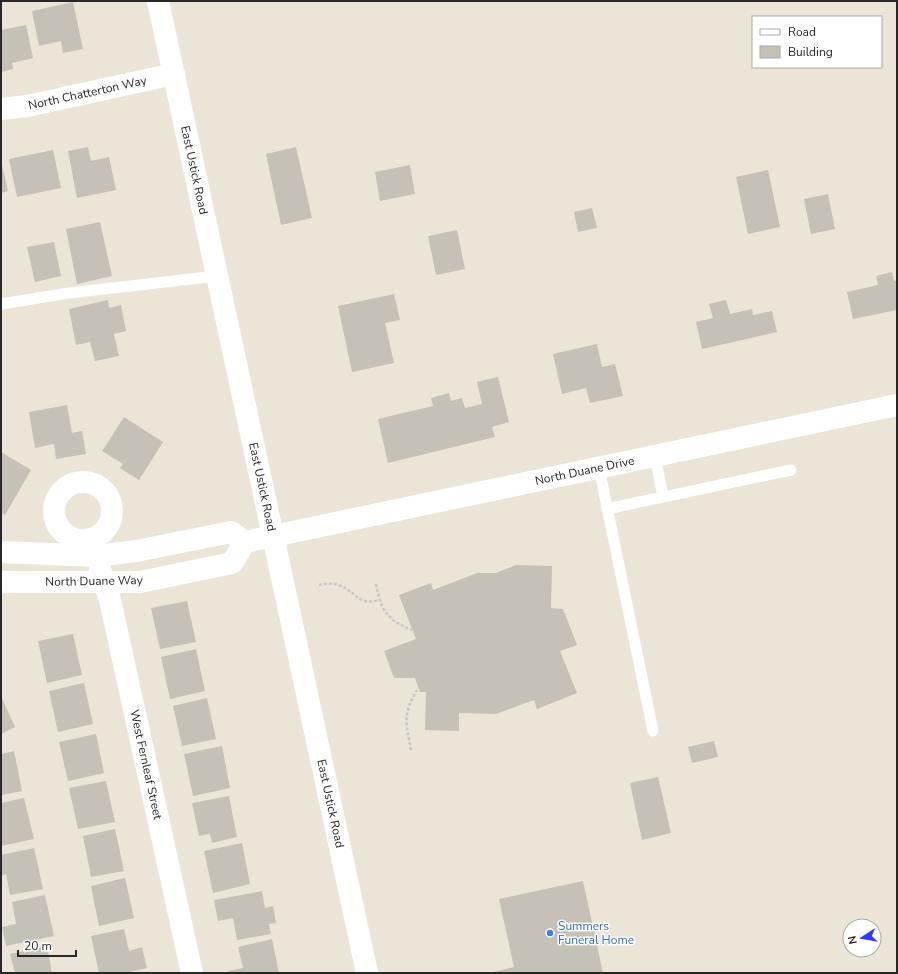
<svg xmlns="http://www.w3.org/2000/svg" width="898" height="974" font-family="'Nunito Sans',sans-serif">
<rect width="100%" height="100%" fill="#eae5d7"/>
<path fill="#c5c1b7" d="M73 2 83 49 63 53 61 41 39 46 32 11Z
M26 25 33 58 12 63 13 69 1 72V30Z
M88 147 91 161 109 157 116 190 77 198 68 151Z
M296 147 312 218 281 225 266 154Z
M53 150 61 188 17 197 9 159Z
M1 161 8 191 1 193Z
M410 165 415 194 380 201 375 172Z
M768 170 780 227 748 234 736 177Z
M828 194 835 229 811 234 804 199Z
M592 208 597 228 578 232 574 212Z
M100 222 112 276 77 284 66 229Z
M457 230 465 269 436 275 428 236Z
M54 242 61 276 35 282 27 247Z
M892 272 894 281 897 280V310L853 319 847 292 878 285 876 276Z
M394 294 400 320 385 323 394 363 352 372 338 306Z
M108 300 109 308 121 305 126 331 114 334 119 356 95 361 90 342 76 345 69 309Z
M726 300 730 314 752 309 753 315 772 311 777 332 702 349 696 322 713 318 709 304Z
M597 344 602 367 615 364 623 396 590 403 586 388 562 394 553 354Z
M498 377 509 422 492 427 495 437 388 463 378 419 433 406 431 398 449 393 451 401 462 398 465 408 482 404 477 382Z
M67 405 72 433 82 431 86 454 56 459 54 444 35 448 29 412Z
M124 417 163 442 139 480 120 468 123 464 102 451Z
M1 452 31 470 5 515 1 512Z
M516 565 552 566 551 608 563 609 577 645 560 651 577 693 537 709 534 700 496 714 459 713V731L425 730 426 692H420L415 678H394L384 651 416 639 399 595 431 583 433 590 477 573H496Z
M187 601 196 642 160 649 151 608Z
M73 634 82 675 47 683 38 641Z
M196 649 205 691 170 699 161 657Z
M84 683 93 724 58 732 49 691Z
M1 696 15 727 1 734Z
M207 698 216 739 182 746 173 706Z
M96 734 104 773 68 781 59 742Z
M714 741 718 757 692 763 688 747Z
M222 746 230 788 193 796 184 754Z
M14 751 22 791 1 795V754Z
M658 777 671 833 642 840 630 783Z
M106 781 115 822 78 829 69 788Z
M229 796 237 837 212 843 210 834 199 836 192 803Z
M24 798 34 839 1 846V803Z
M115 829 124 871 91 877 83 836Z
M242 843 250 884 213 893 204 851Z
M34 848 43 889 10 895 6 874 1 876V855Z
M125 878 134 918 99 926 91 886Z
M583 881 603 973H489L514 967 499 899Z
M262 891 265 908 273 906 276 923 269 924 271 934 237 940 233 918 218 921 214 900Z
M45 895 54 936 6 946 2 927 16 924 12 902Z
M124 929 129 951 142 947 147 968 125 973H99L91 936Z
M272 939 279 973H229L228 971 243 968 238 947Z
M47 946 52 973H15L10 954Z"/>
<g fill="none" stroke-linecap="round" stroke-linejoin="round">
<path stroke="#c7c7c7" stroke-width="2.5" stroke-dasharray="3 2" stroke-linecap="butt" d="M376 584C381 610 387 620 412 630
M319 585C326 584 334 582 341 586 357 593 359 606 379 600
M411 750C406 723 402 716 417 690"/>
<path stroke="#fff" stroke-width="11" d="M1 304 69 293 217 276
M655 456 663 497
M599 468 653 731
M607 509 791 470"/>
<g stroke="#fff" stroke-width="22">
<path id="s1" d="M1 109 27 106 174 74"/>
<circle cx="83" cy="511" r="29"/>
<path id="s2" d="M245 542 897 405"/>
<path d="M1 552 96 556 136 551 231 532 245 542 232 563 140 582H1"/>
<path id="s3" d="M100 569 110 600 192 973"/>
</g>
<path stroke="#fff" stroke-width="22" id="s4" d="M158 1 367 973"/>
</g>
<circle fill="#3f7fe0" stroke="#fff" stroke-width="1.5" cx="550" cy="933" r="4"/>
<g text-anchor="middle" stroke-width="3" stroke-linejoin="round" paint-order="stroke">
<g font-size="12" fill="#272727" stroke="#fff">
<text dy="4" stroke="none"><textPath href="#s1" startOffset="88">North Chatterton Way</textPath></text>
<text dy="4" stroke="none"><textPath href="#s4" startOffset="173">East Ustick Road</textPath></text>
<text dy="4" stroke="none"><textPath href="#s2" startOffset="347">North Duane Drive</textPath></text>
<text dy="4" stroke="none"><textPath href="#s4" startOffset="497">East Ustick Road</textPath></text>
<text transform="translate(94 581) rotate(-1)" y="4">North Duane Way</text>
<text dy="4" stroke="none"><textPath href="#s3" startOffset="201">West Fernleaf Street</textPath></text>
<text dy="4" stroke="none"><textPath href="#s4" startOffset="821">East Ustick Road</textPath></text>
</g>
<g font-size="12" fill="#366cbe" stroke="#fff" text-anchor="start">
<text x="558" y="930">Summers<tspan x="558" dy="14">Funeral Home</tspan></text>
</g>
</g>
<rect width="898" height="974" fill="none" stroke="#272727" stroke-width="4"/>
<rect x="752" y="16" width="130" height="52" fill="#ffffff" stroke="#a9a9a9"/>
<rect x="760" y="29" width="20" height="6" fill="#ffffff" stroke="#a9a9a9"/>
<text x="788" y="36" font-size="12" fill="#272727">Road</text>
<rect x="760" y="46" width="20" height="12" fill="#c5c1b7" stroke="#a9a9a9"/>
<text x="788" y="56" font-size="12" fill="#272727">Building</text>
<g transform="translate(862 938) rotate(258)"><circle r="19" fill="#ffffff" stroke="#a9a9a9"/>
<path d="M0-3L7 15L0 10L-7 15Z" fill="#2f39ff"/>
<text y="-6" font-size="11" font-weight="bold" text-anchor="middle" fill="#272727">N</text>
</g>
<path d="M18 950v6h58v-6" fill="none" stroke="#272727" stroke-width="2"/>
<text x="24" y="950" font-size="12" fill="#272727" stroke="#ffffff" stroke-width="3" paint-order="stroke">20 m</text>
</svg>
